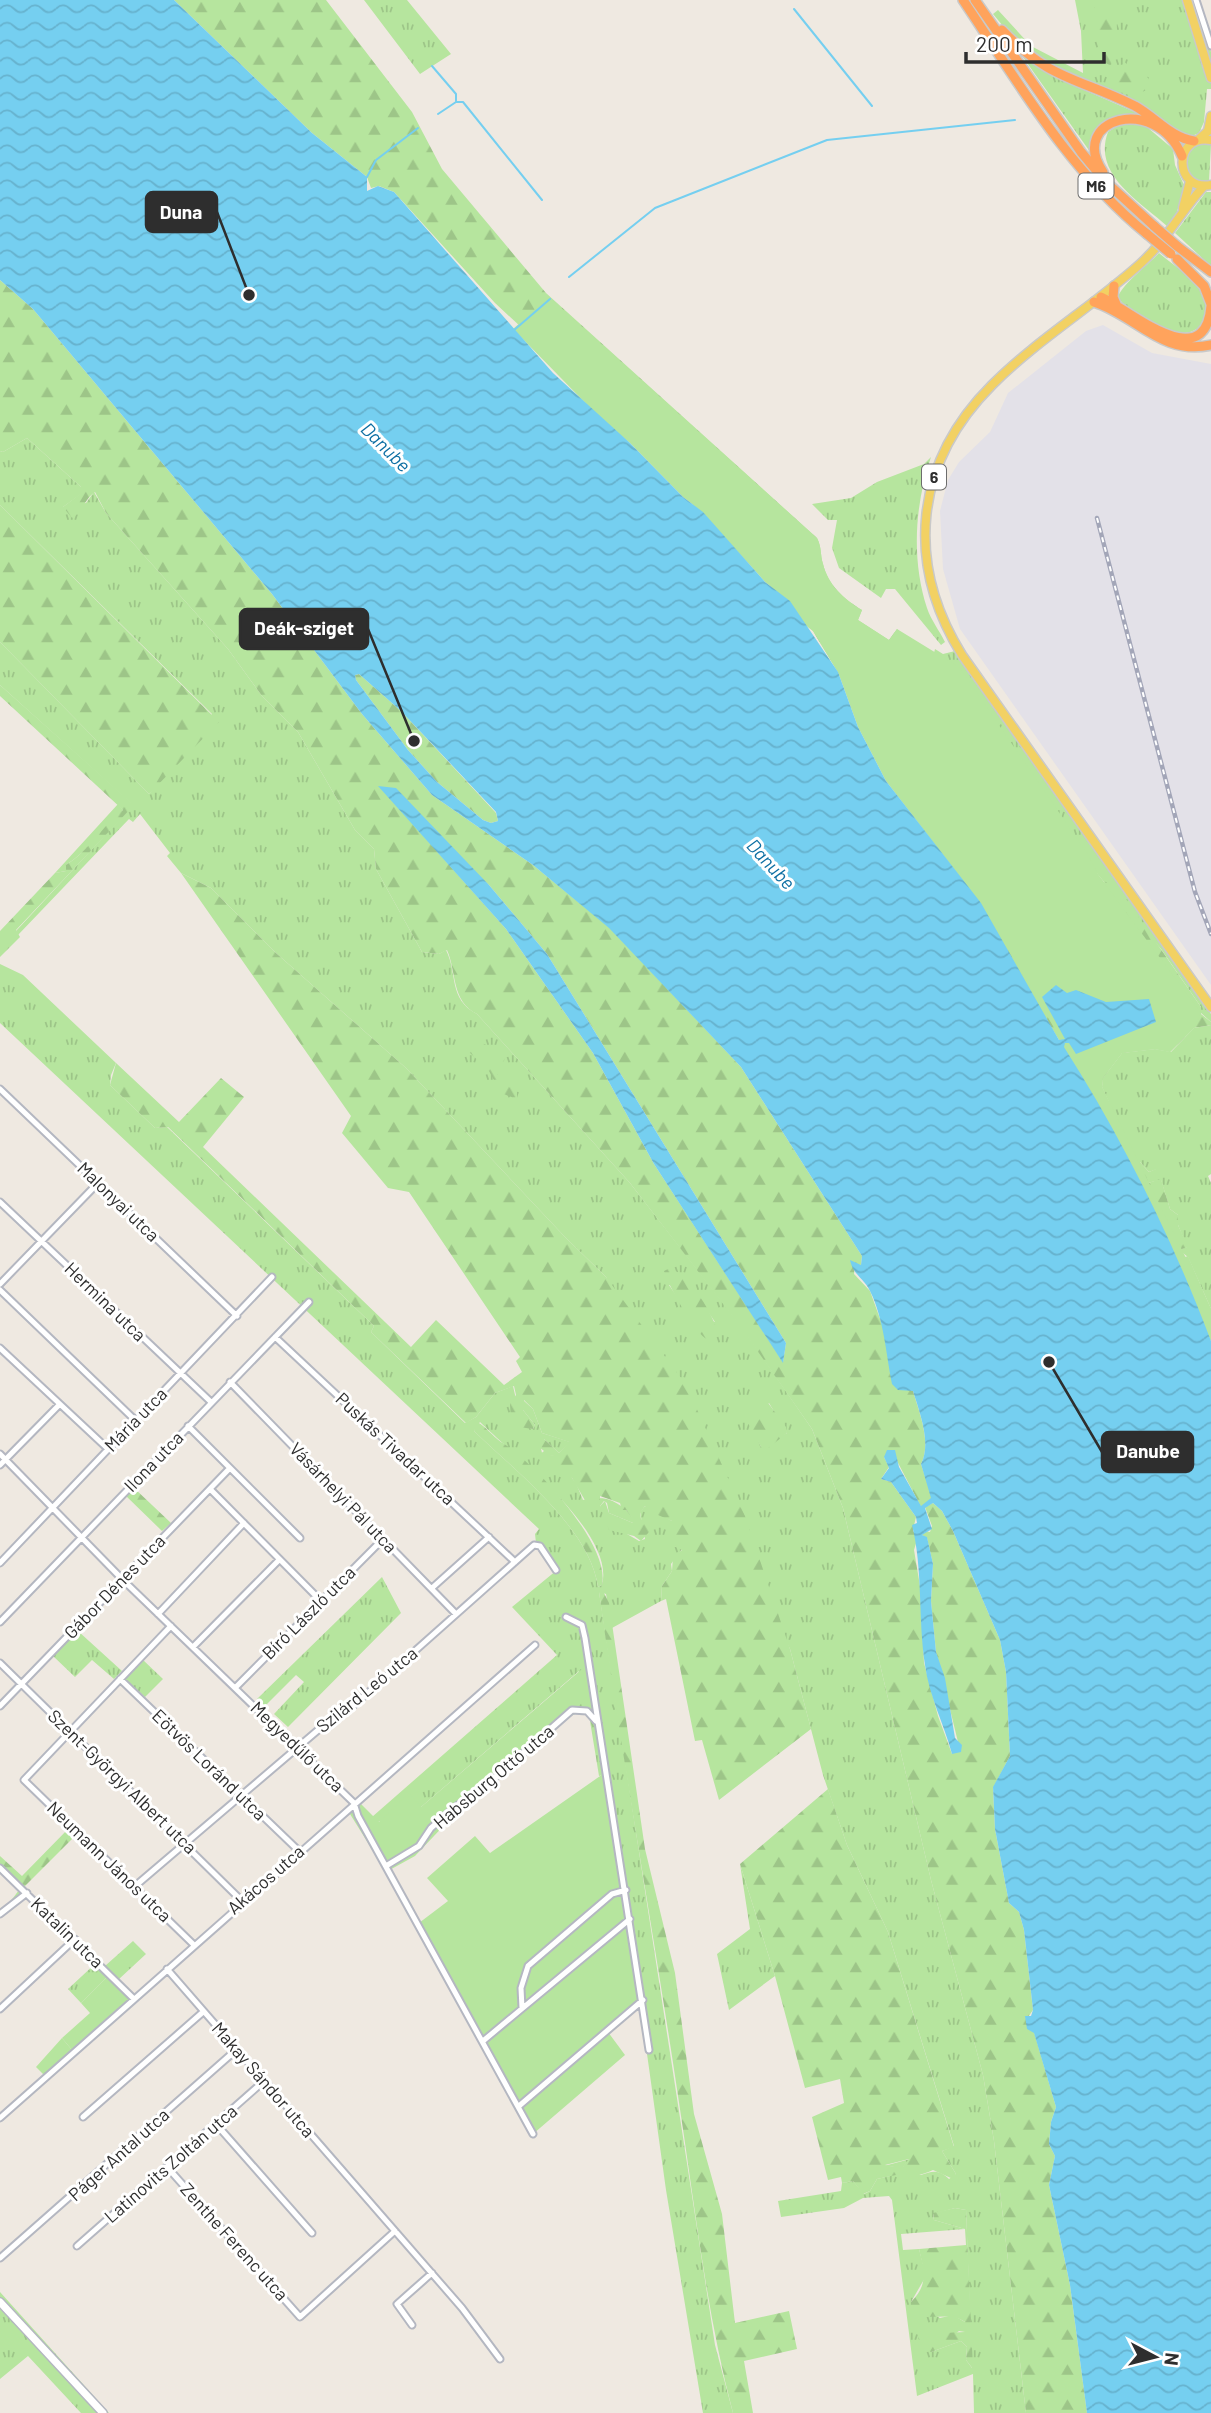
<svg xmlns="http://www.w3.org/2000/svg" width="1211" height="2413" font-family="Barlow,sans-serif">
<defs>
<pattern id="grass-tufts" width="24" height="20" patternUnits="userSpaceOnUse" patternTransform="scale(1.75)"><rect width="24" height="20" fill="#b6e59e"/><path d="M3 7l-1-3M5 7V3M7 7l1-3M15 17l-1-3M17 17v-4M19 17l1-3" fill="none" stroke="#9dc588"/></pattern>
<pattern id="forest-firs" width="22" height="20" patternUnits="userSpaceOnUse" patternTransform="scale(1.75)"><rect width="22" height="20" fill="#b6e59e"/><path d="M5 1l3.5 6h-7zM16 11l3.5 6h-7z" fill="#9dc588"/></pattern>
<pattern id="water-waves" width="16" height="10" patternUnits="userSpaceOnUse" patternTransform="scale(1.75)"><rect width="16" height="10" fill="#75cff0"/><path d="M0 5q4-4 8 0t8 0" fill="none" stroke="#66b2ce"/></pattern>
</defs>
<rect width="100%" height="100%" fill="#efe9e1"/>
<path fill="#e3e1e8" d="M1103 325 1152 353 1211 364V985L960 629 943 569 940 511 948 480 959 462 990 432 1008 393 1086 331Z"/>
<path fill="url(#grass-tufts)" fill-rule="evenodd" d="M364 0H407L451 54 420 74Z
M1075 0H1194L1211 52V89H1207L1204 122 1199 133 1187 138 1153 114 1061 75 1008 32 993 14 998 10 1031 46 1083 73 1081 31Z
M1020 53 1059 79 1144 116C1111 110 1095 124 1093 156Z
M1141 122 1173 149 1175 165 1184 185 1177 212 1167 226C1139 201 1092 174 1108 132L1119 125Z
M1197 144H1211L1209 181C1192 182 1187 173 1185 158Z
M1206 192H1211V266L1175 233Z
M1159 253C1173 265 1194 278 1204 293 1209 300 1208 306 1206 314 1195 356 1134 318 1118 298 1119 287 1149 264 1159 253Z
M27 438 81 487V494L63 507 86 503 94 492 106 513 228 649 262 696 298 732 355 830 374 849 376 869 422 952 439 954 446 950C458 974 448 999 477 1014L630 1183 741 1326 812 1429 843 1508 931 1880 983 2075 994 2141 1026 2413H974L973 2374 917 2396 892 2200 889 2196 863 2198 844 2208 781 2217 778 2201 841 2191 842 2183 853 2181 864 2194 870 2191 877 2179 890 2176 894 2167 884 2166 910 2159 903 2167 921 2175C933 2170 940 2170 949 2179L956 2174 942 2151 954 2146 888 1932 847 1845 823 1775 790 1649 606 1277 565 1237 406 1068 276 953 211 888 181 873 167 856 170 853 140 814 133 822 129 819 18 935 16 931 133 805 0 685V642L149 794 212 714 0 505V451L3 452ZM669 1285 692 1288 715 1322 688 1313ZM769 1403 787 1433 761 1447 749 1420ZM955 2208 966 2210 972 2368 966 2360 967 2347 961 2341 931 2352 959 2331 965 2332V2322L953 2315 940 2318 911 2302 926 2276 919 2249 903 2250 901 2234 965 2229 934 2220 933 2214Z
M931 457C915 504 911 559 927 608 931 620 939 630 945 642L941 645 895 589H886L881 598 839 568 832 548 837 520H828L812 504 851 498 877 482 924 464Z
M935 649 943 654 955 651 1211 1014V1022L1201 1013V1007L1161 949 1099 876 934 653Z
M118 804 123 810C105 829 87 851 66 865V871L55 873Z
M0 964 23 975 116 1063 111 1075 110 1085 155 1128 167 1127 374 1326 371 1332 465 1423 476 1417 495 1393 513 1386 522 1426 533 1429 535 1425 523 1410V1400L533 1409 542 1433 570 1442 559 1453 544 1439H539L542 1453 554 1456 576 1483 583 1500C605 1494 620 1501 634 1519L633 1523 609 1513 607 1503 604 1501 600 1506 627 1534 639 1541 645 1539 640 1512 645 1506 672 1521 675 1546 682 1549 671 1564 672 1571 662 1586 661 1601 612 1628 606 1594 599 1592 715 2345 733 2413H703L666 2190 624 1889 603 1775 599 1776 589 1715 580 1712 568 1717 579 1671 421 1807 378 1822 372 1817 557 1655 512 1607 557 1570 536 1543 535 1534 539 1529 0 1023ZM480 1422C512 1454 616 1533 602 1585L598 1587C590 1528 515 1471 474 1431Z
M1211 1025V1174L1208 1176 1211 1183V1309L1188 1257 1179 1250 1187 1247 1178 1225V1215L1170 1209 1161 1180 1147 1183 1146 1178 1157 1169 1149 1172 1132 1153 1102 1087 1103 1078 1122 1053 1155 1049 1171 1052 1194 1028Z
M382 1577 401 1613 288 1727 274 1714 304 1682 296 1675 265 1706 257 1699Z
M78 1631 122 1671 114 1679 92 1660 75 1677 53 1656Z
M142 1659 163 1679 145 1697 124 1678Z
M740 1864 775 1976 729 2010 717 1954 750 1929Z
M133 1941 146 1954 118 1980 105 1966Z
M96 1963 109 1975 81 2003 68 1989Z
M62 2038 72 2050 44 2075 36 2067Z
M0 2292 109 2413H81L28 2356 0 2379Z"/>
<path fill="url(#forest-firs)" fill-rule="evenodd" d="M174 0H326L412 112 442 169 546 293 817 538C822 548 820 554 823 564 828 585 844 599 862 610L858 620 889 640 897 629 1099 876 1104 882 1117 886 1201 1007V1014L1211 1022V1025L1194 1028 1170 1052 1155 1049 1122 1053 1103 1078 1102 1087 1132 1153 1141 1158 1140 1162 1149 1172 1158 1168 1160 1173 1147 1178 1148 1183 1161 1179 1170 1209 1178 1215V1225L1188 1247 1179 1250 1182 1258 1188 1256 1211 1309V1341L1158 1220 1059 1040 813 631 549 353 495 303 394 192 379 186 371 188 367 177 312 133Z
M1094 0H1108C1124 20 1114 43 1111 66L1099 59Z
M1124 61 1133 72 1145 73 1153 87 1140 93 1115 85Z
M0 280 33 309 272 594 362 714 432 795 533 865 610 928 741 1067 862 1256 861 1265 855 1264 854 1274 870 1291 905 1388 913 1391C919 1412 932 1443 921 1464L932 1498 921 1507 896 1459 884 1457 889 1467 881 1479 891 1482 916 1517 913 1530 917 1540 914 1550 920 1586 924 1663 938 1716 952 1754 958 1742 936 1652 931 1601 933 1564 927 1538 922 1535 924 1531 930 1532 932 1526 925 1507 933 1503 942 1511 953 1531 1000 1640 1006 1672 1010 1756 993 1788 995 1829 1009 1903 1019 1912 1024 1930 1033 2010 1028 2017 1030 2029 1034 2032 1056 2107 1051 2122 1049 2144 1055 2156 1049 2185 1070 2285 1087 2413H1026L994 2141 983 2075 931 1880 843 1508 812 1429 740 1326 630 1183 477 1014C451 1001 457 973 447 950L439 954 422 952 376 869 374 849 355 830 298 732 262 696 228 649 106 513 95 492C84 499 84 511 72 518L63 507 80 494 81 487 27 438 3 452 0 451ZM379 786 489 885 547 954 786 1343 783 1362 654 1164 593 1053 506 929Z
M0 505 219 722 149 794 0 642Z
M359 674 401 711 496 813 498 821 491 823 483 820 437 782 408 750 356 680 355 675Z
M0 685 134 805 16 930 20 937 0 957V931L55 873 66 871V865C90 850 102 826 123 810L0 696Z
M181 873 211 888 276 953 406 1068 565 1237 606 1277 686 1385 745 1516 790 1649 811 1729 719 1800 702 1740 695 1741 666 1599 661 1601 662 1586 672 1571 673 1557 682 1550 674 1546 670 1529 672 1521 651 1512 645 1506 640 1513 641 1519 650 1526 649 1532 641 1541 634 1536 609 1530 600 1506 605 1501 609 1513 633 1523V1519L626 1510H622L620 1503 600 1496V1500L590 1509 572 1478 562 1476 552 1466 554 1456 539 1455 544 1451 539 1447 538 1439H544L559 1453 569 1442 542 1433 533 1409 524 1400 523 1410 535 1425 533 1429 519 1427 511 1419 510 1404 516 1395 514 1386 495 1393 476 1417 466 1423 371 1332 374 1326 168 1127 155 1128 110 1085 116 1063 179 1122 221 1078 244 1097 203 1147 411 1347 436 1320 504 1385 522 1372 516 1361 520 1357 409 1192 388 1188 342 1133 351 1116Z
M474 1038 505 1056 504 1061 497 1066V1074L517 1092V1099L501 1093 489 1071 467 1050 466 1043Z
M670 1268C690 1276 711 1311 718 1332L707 1339C696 1335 668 1285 664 1271Z
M763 1396 786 1427 787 1433 767 1449 761 1447 749 1425V1411Z
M477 1422C487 1427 492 1436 501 1442 533 1461 611 1545 602 1585L598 1587C590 1528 515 1471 474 1431Z
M133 1487 171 1523 162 1531 125 1495Z
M603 1591 609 1603 645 1849 675 1973 694 2114 722 2214 735 2323 789 2311 797 2349 744 2361 753 2413H733C705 2307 694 2198 677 2089 652 1923 622 1758 599 1592Z
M828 1789 847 1845 888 1932 954 2147 942 2151 956 2174 953 2179 933 2170C922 2175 911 2179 901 2169L909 2159 885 2165 894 2167 896 2175 877 2179 870 2191 863 2194 853 2181 842 2183 841 2177 828 2180 812 2117 844 2103 840 2079 805 2088 775 1976 740 1864Z
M68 1829 75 1836 23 1888V1895L13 1904 10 1902 19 1890 0 1872V1856L22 1876Z
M955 2208 966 2210 973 2369 966 2360 967 2347 961 2341 931 2352 921 2347 918 2337 921 2334 965 2332V2322C949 2310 929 2323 911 2312V2302C929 2284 924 2271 919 2249L966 2245 965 2229 934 2220 933 2213Z"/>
<path fill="#b6e59e" d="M549 297 817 538C822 548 820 554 823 564 828 585 844 599 862 610L858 620 889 640 897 629 959 667 1087 853 1099 876 1201 1013 1194 1028 1170 1052 1155 1049 1122 1053 1103 1078 1102 1087 1211 1309V1341L1158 1220 1088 1085 980 903 886 781 858 727 838 672 813 631 801 622 790 601 765 582 703 512 683 497 630 443 603 421 513 329Z
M582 1669 588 1695 568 1717 471 1797 415 1856 386 1872 350 1814 361 1804 379 1822 409 1793 421 1807Z
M603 1774 642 2004 608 2032 625 2055 533 2134 415 1926 448 1901 427 1878 475 1836 490 1853Z
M109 1975 130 2000 72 2050 62 2038 90 2013 81 2003Z"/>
<path fill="url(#water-waves)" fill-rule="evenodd" d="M0 0H174L312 133 367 177V191L378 186 394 192 553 373 630 443 683 497 703 512 765 582 790 601 838 672 858 727 886 781 981 903 1059 1040 1065 1039 1042 997 1056 985 1067 993 1076 990 1106 1002 1149 999 1156 1022 1076 1054 1069 1043H1065L1064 1047C1122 1138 1173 1240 1211 1341V2413H1087L1070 2285 1049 2185 1055 2156 1049 2144 1051 2122 1056 2107 1034 2033 1027 2029 1025 2016H1031L1033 2010 1024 1930 1019 1912 1009 1903 995 1829 993 1787 1010 1756 1006 1672 1000 1640 953 1531 942 1511 933 1503 925 1508 932 1529 922 1535 927 1537 933 1564 931 1601 936 1652 945 1678 955 1738 962 1745 961 1752 952 1754C944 1724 929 1696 925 1665 918 1619 923 1569 912 1525L917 1523 916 1517 891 1482 881 1479 889 1468 884 1457 887 1450H895L899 1467 921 1506 931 1498 921 1464C932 1443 919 1411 913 1391L898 1390 892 1384C886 1354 884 1319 870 1291 864 1278 853 1275 850 1260L861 1265 862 1256 741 1067 609 928 533 865 432 795 362 714 272 594 33 309 0 280ZM359 674 401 711 496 812 498 821 491 823 483 820 437 782 408 750 356 680 355 675Z
M378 786 396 788 489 885 547 954 786 1343 783 1363 654 1164 593 1053 506 929Z"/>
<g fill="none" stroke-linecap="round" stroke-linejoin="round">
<path stroke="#75cff0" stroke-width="2" d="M794 9 872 106
M432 66 456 94V101
M438 114 456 102H463L542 200
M367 177 376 160 418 128
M569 277 655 208 827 140 1015 120
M513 331 550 299"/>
<g stroke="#b4b7c1" stroke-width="9">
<path id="street" d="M1196 0 1211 46
M0 1089 237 1316
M0 1202 211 1402
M0 1284 98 1183
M0 1290 136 1421
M275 1337 515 1562
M0 1348 108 1449
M230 1382 456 1614
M188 1426 300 1538
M0 1454 123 1580 354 1803 358 1816 533 2134
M0 1465 59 1405
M210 1489 320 1600
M0 1563 272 1277
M432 1588 489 1537
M158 1614 244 1523
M566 1617 582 1625 585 1638 649 2050
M0 1622 309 1302
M171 1626 24 1780 193 1944
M193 1647 279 1560
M0 1663 242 1901
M120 1679 299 1851
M236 1687 383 1539
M0 1706 230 1468
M386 1866 419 1846 431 1828 454 1808 488 1784 572 1710 587 1711 596 1721
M0 1868 134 1999
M134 1887 331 1719 353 1706 534 1545 540 1546 556 1570
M0 1914 27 1893
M167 1969 462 2308 500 2359
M522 2008 521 1988 528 1966 612 1894 626 1890
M0 2009 75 1939
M483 2041 630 1919
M519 2106 643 2000
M83 2117 203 2012
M0 2118 535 1645
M216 2124 312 2233
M168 2168 300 2317 395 2231
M77 2246 264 2081
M0 2258 236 2050
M412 2325 397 2304 432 2273"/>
</g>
<g stroke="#b4b7c1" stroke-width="10">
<path id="secondary" d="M0 2302 103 2413"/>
</g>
<g stroke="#c9c9c9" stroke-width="11">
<path id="primary" d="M1187 0 1211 78
M1198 140 1208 131 1211 116
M1211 140C1173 133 1173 192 1211 185
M1204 186C1181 211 1166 241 1140 264 1093 306 1037 340 992 385 914 463 905 563 962 655L1211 1007
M1183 208 1190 181"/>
</g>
<g stroke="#c9c9c9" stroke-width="12">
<path id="highway" d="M963 0C1018 82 1069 171 1147 234
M975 0 1081 152 1106 182 1154 226
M1002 30C1049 80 1079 78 1135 106 1155 117 1171 138 1194 141
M1103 172C1067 119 1155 93 1182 156
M1177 246 1211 272
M1177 259 1204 286 1211 304
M1114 286 1113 297 1116 304
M1101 297C1128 309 1205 378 1211 306
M1094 302C1137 316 1162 356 1211 345"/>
</g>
<use href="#street" stroke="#fff" stroke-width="5"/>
<use href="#secondary" stroke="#fff" stroke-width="7"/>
<use href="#primary" stroke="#f2d163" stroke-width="8"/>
<use href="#highway" stroke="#ffa35c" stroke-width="9"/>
<g stroke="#a3a6b8" stroke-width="4.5">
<path id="rail" d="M1097 518 1195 892 1211 934"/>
</g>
<use href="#rail" stroke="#fff" stroke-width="2" stroke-dasharray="5" stroke-linecap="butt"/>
<g stroke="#c9c9c9" stroke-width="12" stroke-linecap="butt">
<path id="highway-bridge" d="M1154 226 1177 246
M1147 234 1171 254"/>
</g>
<use href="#highway-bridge" stroke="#ffa35c" stroke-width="9"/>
</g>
<g text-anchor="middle" stroke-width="6" stroke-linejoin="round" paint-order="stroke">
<g fill="#fff" stroke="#6d6d6d" stroke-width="2">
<rect x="1078.5" y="173.5" width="35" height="25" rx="5"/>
<rect x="922" y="464.5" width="24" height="25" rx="5"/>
</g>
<g font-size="16" font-weight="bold" fill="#2e2e2e">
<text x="1096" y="192">M6</text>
<text x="934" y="483">6</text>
</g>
<g font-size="18" fill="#2e2e2e" stroke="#fff">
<text transform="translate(118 1202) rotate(44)" y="6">Malonyai utca</text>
<text transform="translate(105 1302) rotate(44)" y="6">Hermina utca</text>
<text transform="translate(136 1420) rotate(-46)" y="6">Mária utca</text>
<text transform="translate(395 1449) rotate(43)" y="6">Puskás Tivadar utca</text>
<text transform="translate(154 1462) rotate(-46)" y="6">Ilona utca</text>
<text transform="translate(343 1498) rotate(46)" y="6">Vásárhelyi Pál utca</text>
<text transform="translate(115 1587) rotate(-46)" y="6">Gábor Dénes utca</text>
<text transform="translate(309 1613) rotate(-45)" y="6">Bíró László utca</text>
<text transform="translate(367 1690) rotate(-39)" y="6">Szilárd Leó utca</text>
<text transform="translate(297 1747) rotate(44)" y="6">Megyedűlő utca</text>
<text transform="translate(209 1765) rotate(44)" y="6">Eötvös Loránd utca</text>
<text transform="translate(494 1777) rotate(-40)" y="6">Habsburg Ottó utca</text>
<text transform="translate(122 1782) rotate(44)" y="6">Szent-Györgyi Albert utca</text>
<text transform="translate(109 1862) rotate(44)" y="6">Neumann János utca</text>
<text transform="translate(266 1880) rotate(-41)" y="6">Akácos utca</text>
<text transform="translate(67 1933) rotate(44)" y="6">Katalin utca</text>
<text transform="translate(263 2080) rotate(49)" y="6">Makay Sándor utca</text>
<text transform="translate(119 2155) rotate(-42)" y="6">Páger Antal utca</text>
<text transform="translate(171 2164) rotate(-41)" y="6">Latinovits Zoltán utca</text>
<text transform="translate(234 2242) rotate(48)" y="6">Zenthe Ferenc utca</text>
</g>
<g font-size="19" font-style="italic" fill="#0d6fa3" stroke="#fff">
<text transform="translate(386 447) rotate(45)" y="7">Danube</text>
<text transform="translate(771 864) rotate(47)" y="7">Danube</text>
</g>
</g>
<path fill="none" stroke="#2e2e2e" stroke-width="2.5" d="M249 295L217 212M414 741L368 629M1049 1362L1102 1452"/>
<g fill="#2e2e2e" stroke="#fff" stroke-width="2.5">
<circle cx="249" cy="295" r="7"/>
<circle cx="414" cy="741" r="7"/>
<circle cx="1049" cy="1362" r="7"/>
</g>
<g fill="#2e2e2e" stroke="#2e2e2e" stroke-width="2.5">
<rect x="146" y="192" width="71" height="40" rx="7"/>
<rect x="240" y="609" width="128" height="40" rx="7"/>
<rect x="1102" y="1432" width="91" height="40" rx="7"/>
</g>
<g font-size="19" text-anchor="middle" font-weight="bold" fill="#fff">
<text x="181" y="219">Duna</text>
<text x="304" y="635">Deák-sziget</text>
<text x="1148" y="1458">Danube</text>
</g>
<g transform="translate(1155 2357) rotate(97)" stroke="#ffffff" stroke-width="5" paint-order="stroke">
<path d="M0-5L12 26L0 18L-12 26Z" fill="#2e2e2e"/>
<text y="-10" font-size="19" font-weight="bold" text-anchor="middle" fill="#2e2e2e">N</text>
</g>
<path d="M966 52v10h138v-10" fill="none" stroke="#2e2e2e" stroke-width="3.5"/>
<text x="976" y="52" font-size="21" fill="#2e2e2e" stroke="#ffffff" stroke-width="5" paint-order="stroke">200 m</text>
</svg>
